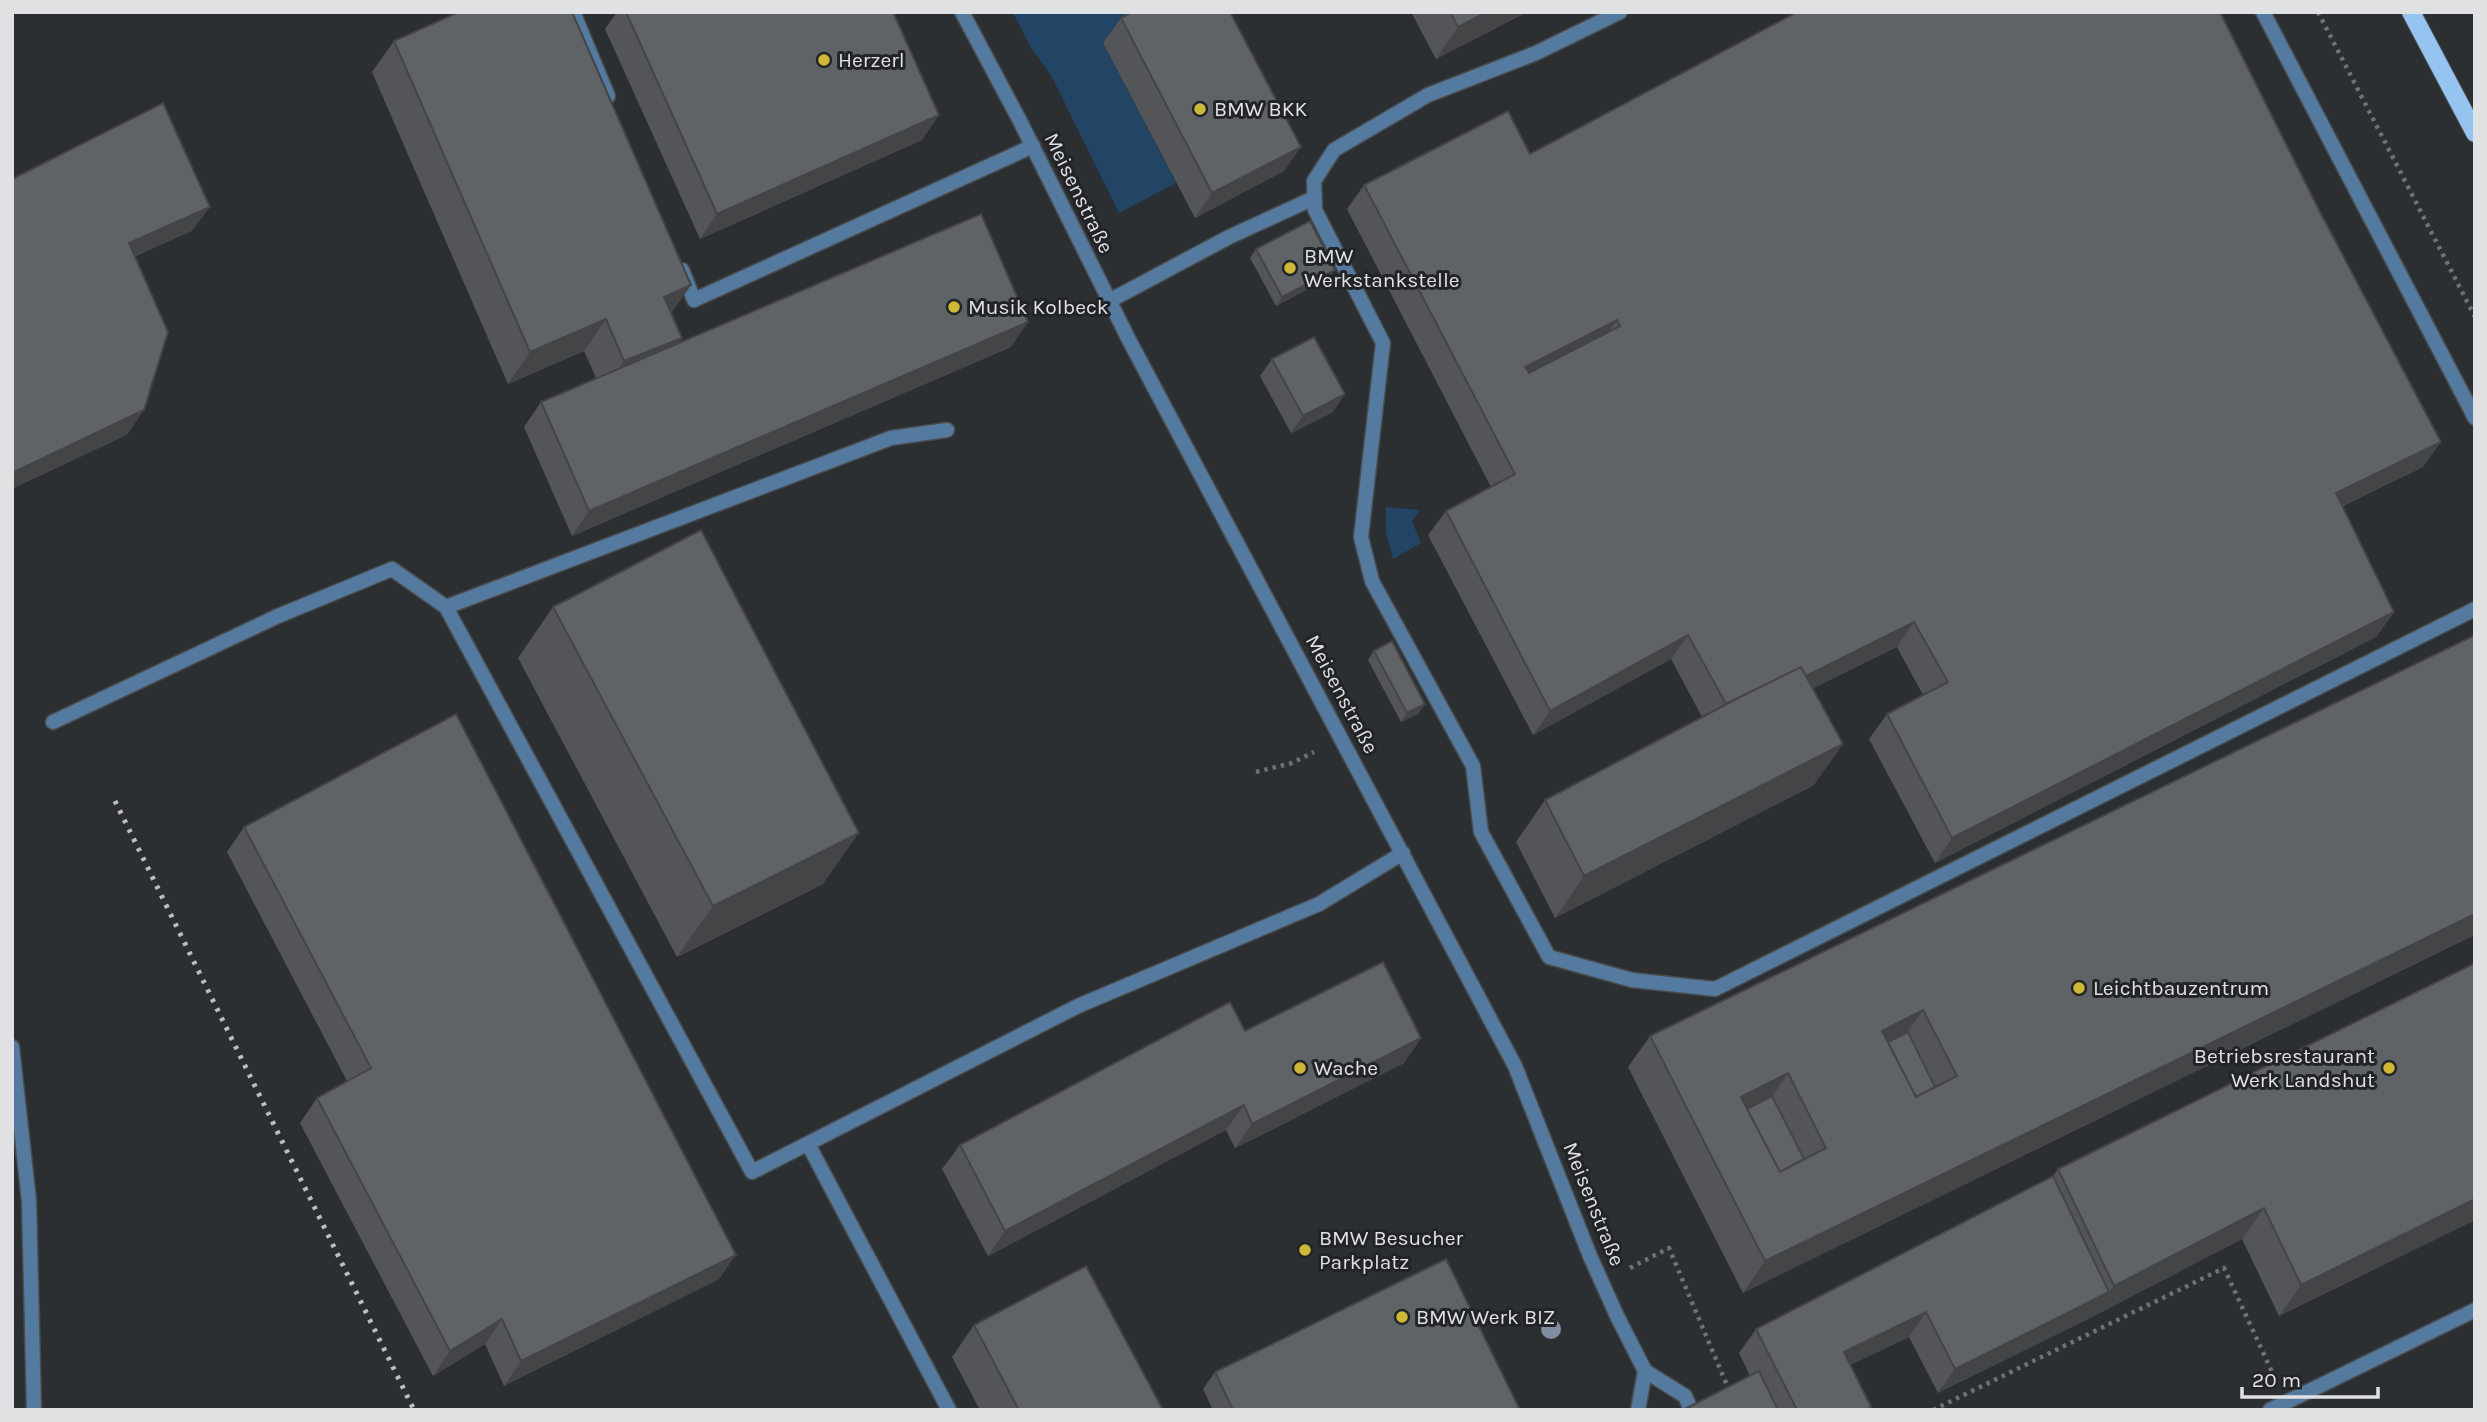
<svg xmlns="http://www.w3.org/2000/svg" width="2487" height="1422" font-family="Karla,sans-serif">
<rect width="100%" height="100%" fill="#2c2f31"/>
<path fill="#224565" d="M1013 12H1161L1103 43 1176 183 1119 213 1051 75 1031 48Z
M1386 507 1420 510 1412 521 1421 543 1393 559 1386 533Z"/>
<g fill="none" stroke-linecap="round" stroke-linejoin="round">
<g stroke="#494b4d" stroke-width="17">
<path id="service" d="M573 12 608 96
M1620 12 1536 53 1428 95 1334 150 1314 181 1315 210 1383 343 1361 537 1372 581 1473 766 1481 832 1549 957 1632 980 1715 989 2475 609
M2263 12 2475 418
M682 270 694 300 1033 146
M1109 301 1229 237 1314 198
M446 607 891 438 947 430
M53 722 278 616 392 569 446 607 752 1172 1078 1006 1319 904 1403 853
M808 1144 949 1410
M2270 1410 2475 1310"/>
</g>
<g stroke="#494b4d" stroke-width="17">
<path id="minor" d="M962 12 1021 123 1129 340 1515 1066 1590 1256 1617 1316 1645 1371 1638 1410
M12 1047 29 1201 34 1410
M1645 1371 1685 1396 1691 1410"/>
</g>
<g stroke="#494b4d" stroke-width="20">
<path id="primary" d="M2411 12 2475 133"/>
</g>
<path stroke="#6f7273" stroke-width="4.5" stroke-dasharray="3.5 5" stroke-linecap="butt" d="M2318 12 2475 317
M1256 772 1292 763 1314 752
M1630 1268 1669 1248 1729 1390
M1933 1410 2224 1268 2273 1374
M2473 1410 2475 1409"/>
<use href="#service" stroke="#547a9f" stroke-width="14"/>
<use href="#minor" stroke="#547a9f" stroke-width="14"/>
<use href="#primary" stroke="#96c4f1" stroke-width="18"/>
<path stroke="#bcbebf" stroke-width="5" stroke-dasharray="3.5 7" stroke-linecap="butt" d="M115 801 414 1410"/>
</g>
<circle fill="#7d8fa0" cx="1551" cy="1329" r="10"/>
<path fill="#535558" d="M617 12H893L922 140 700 239 605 29Z
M1411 12H1527L1436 59Z
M1121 18 1284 171 1195 218 1103 43Z
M394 41 691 285 671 313 682 338 678 343 1011 347 572 536 524 427 541 402 596 378 584 351 508 384 372 72Z
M1530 154 2319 210 2423 467 2343 506 2394 612 2376 637 1935 863 1869 739 1887 714 1923 695 1897 647 1813 688 1814 785 1555 918 1516 842 1545 800 1702 717 1671 659 1533 735 1428 535 1446 511 1491 487 1347 209 1364 185Z
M1256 249 1329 278 1276 306 1250 258Z
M1272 359 1333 412 1291 433 1260 376Z
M553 607 823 884 677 957 518 658Z
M2475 635 1743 1293 1628 1067 1650 1036Z
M1374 651 1419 713 1401 722 1368 660Z
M244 827 719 1279 504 1386 485 1344 433 1376 300 1123 317 1098 347 1081 227 852Z
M1245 1031 1421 1038 1404 1063 1235 1148 1226 1130 988 1256 942 1169 960 1145Z
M2058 1169 2475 1220 2279 1316 2242 1239 2092 1317 1938 1393 1909 1337 1850 1365 1870 1410H1683L1750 1376 1739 1353 1756 1329 2053 1176Z
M974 1325 1163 1410H980L952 1357Z
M1215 1372 1520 1410H1213L1203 1389Z"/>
<path fill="#434547" d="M1487 12H1527L1436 59 1458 27Z
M939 115 922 140 700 239 717 214Z
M1301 147 1284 171 1195 218 1212 193Z
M210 207 192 231 112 267 129 243Z
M1335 270 1329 278 1276 306 1282 297Z
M691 285 669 316 664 297Z
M606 319 584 351 508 384 530 352Z
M1617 320 1599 345 1508 392 1525 367Z
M1028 322 1011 347 572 536 589 511Z
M682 338 660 370 602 392 624 361Z
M1345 394 1333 412 1291 433 1303 416Z
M144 410 127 435 12 489V473Z
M2441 442 2423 467 2319 517 2336 493Z
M2394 612 2376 637 1935 863 1952 838Z
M1914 622 1897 647 1713 738 1731 713Z
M1688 635 1671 659 1533 735 1550 711Z
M1425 704 1419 713 1401 722 1407 713Z
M1843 744 1814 785 1555 918 1584 876Z
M859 833 823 884 677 957 713 906Z
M2475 914V935L1743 1293 1765 1261Z
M1923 1010 1901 1041 1866 1054 1882 1031Z
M1421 1038 1404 1063 1235 1148 1252 1124Z
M1788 1073 1766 1105 1727 1124 1741 1097Z
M1244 1105 1226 1130 988 1256 1005 1231Z
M2475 1199V1220L2279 1316 2301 1285Z
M2264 1208 2242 1239 2092 1317 1938 1393 1955 1369 2109 1292 2114 1286Z
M736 1255 719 1279 504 1386 521 1361Z
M1926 1312 1909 1337 1826 1376 1844 1352Z
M502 1319 485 1344 433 1376 450 1351Z"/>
<path fill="#606366" stroke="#434547" stroke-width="2" fill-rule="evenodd" d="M459 12H572L691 285 664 297 682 338 624 361 606 319 530 352 394 41Z
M626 12H893L939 115 717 214Z
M1132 12H1230L1301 147 1212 193 1121 18Z
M1450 12H1487L1458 27Z
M1797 12H2220L2319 210 2441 442 2336 493 2394 612 1952 838 1887 714 1948 682 1914 622 1806 676 1801 667 1726 704 1688 635 1550 711 1446 511 1515 474 1364 185 1508 111 1530 154ZM1617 320 1620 326 1529 373 1525 367Z
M163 103 210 207 129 243 168 332 144 410 12 473V179Z
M981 214 1028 322 589 511 541 402Z
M1310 221 1335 270 1282 297 1256 249Z
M1314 337 1345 394 1303 416 1272 359Z
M701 530 859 833 713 906 553 607Z
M2475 635V914L1765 1261 1650 1036ZM1923 1010 1957 1076 1916 1097 1882 1031ZM1788 1073 1826 1148 1780 1172 1741 1097Z
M1392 641 1425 704 1407 713 1374 651Z
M1801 667 1843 744 1584 876 1545 800 1742 696Z
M456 714 736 1255 521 1361 502 1319 450 1351 317 1098 371 1068 244 827Z
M1383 962 1421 1038 1252 1124 1244 1105 1005 1231 960 1145 1230 1002 1245 1031Z
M2475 963V1199L2301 1285 2264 1208 2114 1286 2058 1169Z
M1908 1032 1935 1087 1916 1097 1888 1042Z
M1772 1096 1804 1159 1780 1172 1747 1109Z
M2053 1176 2109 1292 1955 1369 1926 1312 1844 1352 1871 1407 1867 1410H1797L1756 1329Z
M1446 1259 1520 1410H1233L1215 1372Z
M1086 1266 1163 1410H1019L974 1325Z
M1759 1371 1778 1410H1683Z"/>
<g fill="#cfb837" stroke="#222527" stroke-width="2.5">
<circle cx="824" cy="60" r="7"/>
<circle cx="1200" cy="109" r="7"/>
<circle cx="1290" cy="268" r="7"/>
<circle cx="954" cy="307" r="7"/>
<circle cx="2079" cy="988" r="7"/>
<circle cx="1300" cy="1068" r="7"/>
<circle cx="2389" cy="1068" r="7"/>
<circle cx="1305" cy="1250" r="7"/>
<circle cx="1402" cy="1317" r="7"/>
</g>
<g text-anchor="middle" stroke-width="6" stroke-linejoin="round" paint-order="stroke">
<g font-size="21" fill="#dfe1e2" stroke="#222527" text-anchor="start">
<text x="838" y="67">Herzerl</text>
<text x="1214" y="116">BMW BKK</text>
<text x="1304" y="263">BMW<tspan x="1304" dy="24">Werkstankstelle</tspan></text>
<text x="968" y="314">Musik Kolbeck</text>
<text x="2093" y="995">Leichtbauzentrum</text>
<text x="2375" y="1063" text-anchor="end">Betriebsrestaurant<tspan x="2375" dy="24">Werk Landshut</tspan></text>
<text x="1314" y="1075">Wache</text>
<text x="1319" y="1245">BMW Besucher<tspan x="1319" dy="24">Parkplatz</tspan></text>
<text x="1416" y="1324">BMW Werk BIZ</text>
</g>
<g font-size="21" fill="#dfe1e2" stroke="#222527">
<text transform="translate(1079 193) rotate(64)" y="7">Meisenstraße</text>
<text transform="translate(1342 694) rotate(62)" y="7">Meisenstraße</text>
<text transform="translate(1594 1204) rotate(68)" y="7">Meisenstraße</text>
</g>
</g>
<rect width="2487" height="1422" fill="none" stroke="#dfe1e2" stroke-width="28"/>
<path d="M2242 1387v10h136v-10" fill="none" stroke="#dfe1e2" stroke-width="3.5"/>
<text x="2252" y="1387" font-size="21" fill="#dfe1e2" stroke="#222527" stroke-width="5" paint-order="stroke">20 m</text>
</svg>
